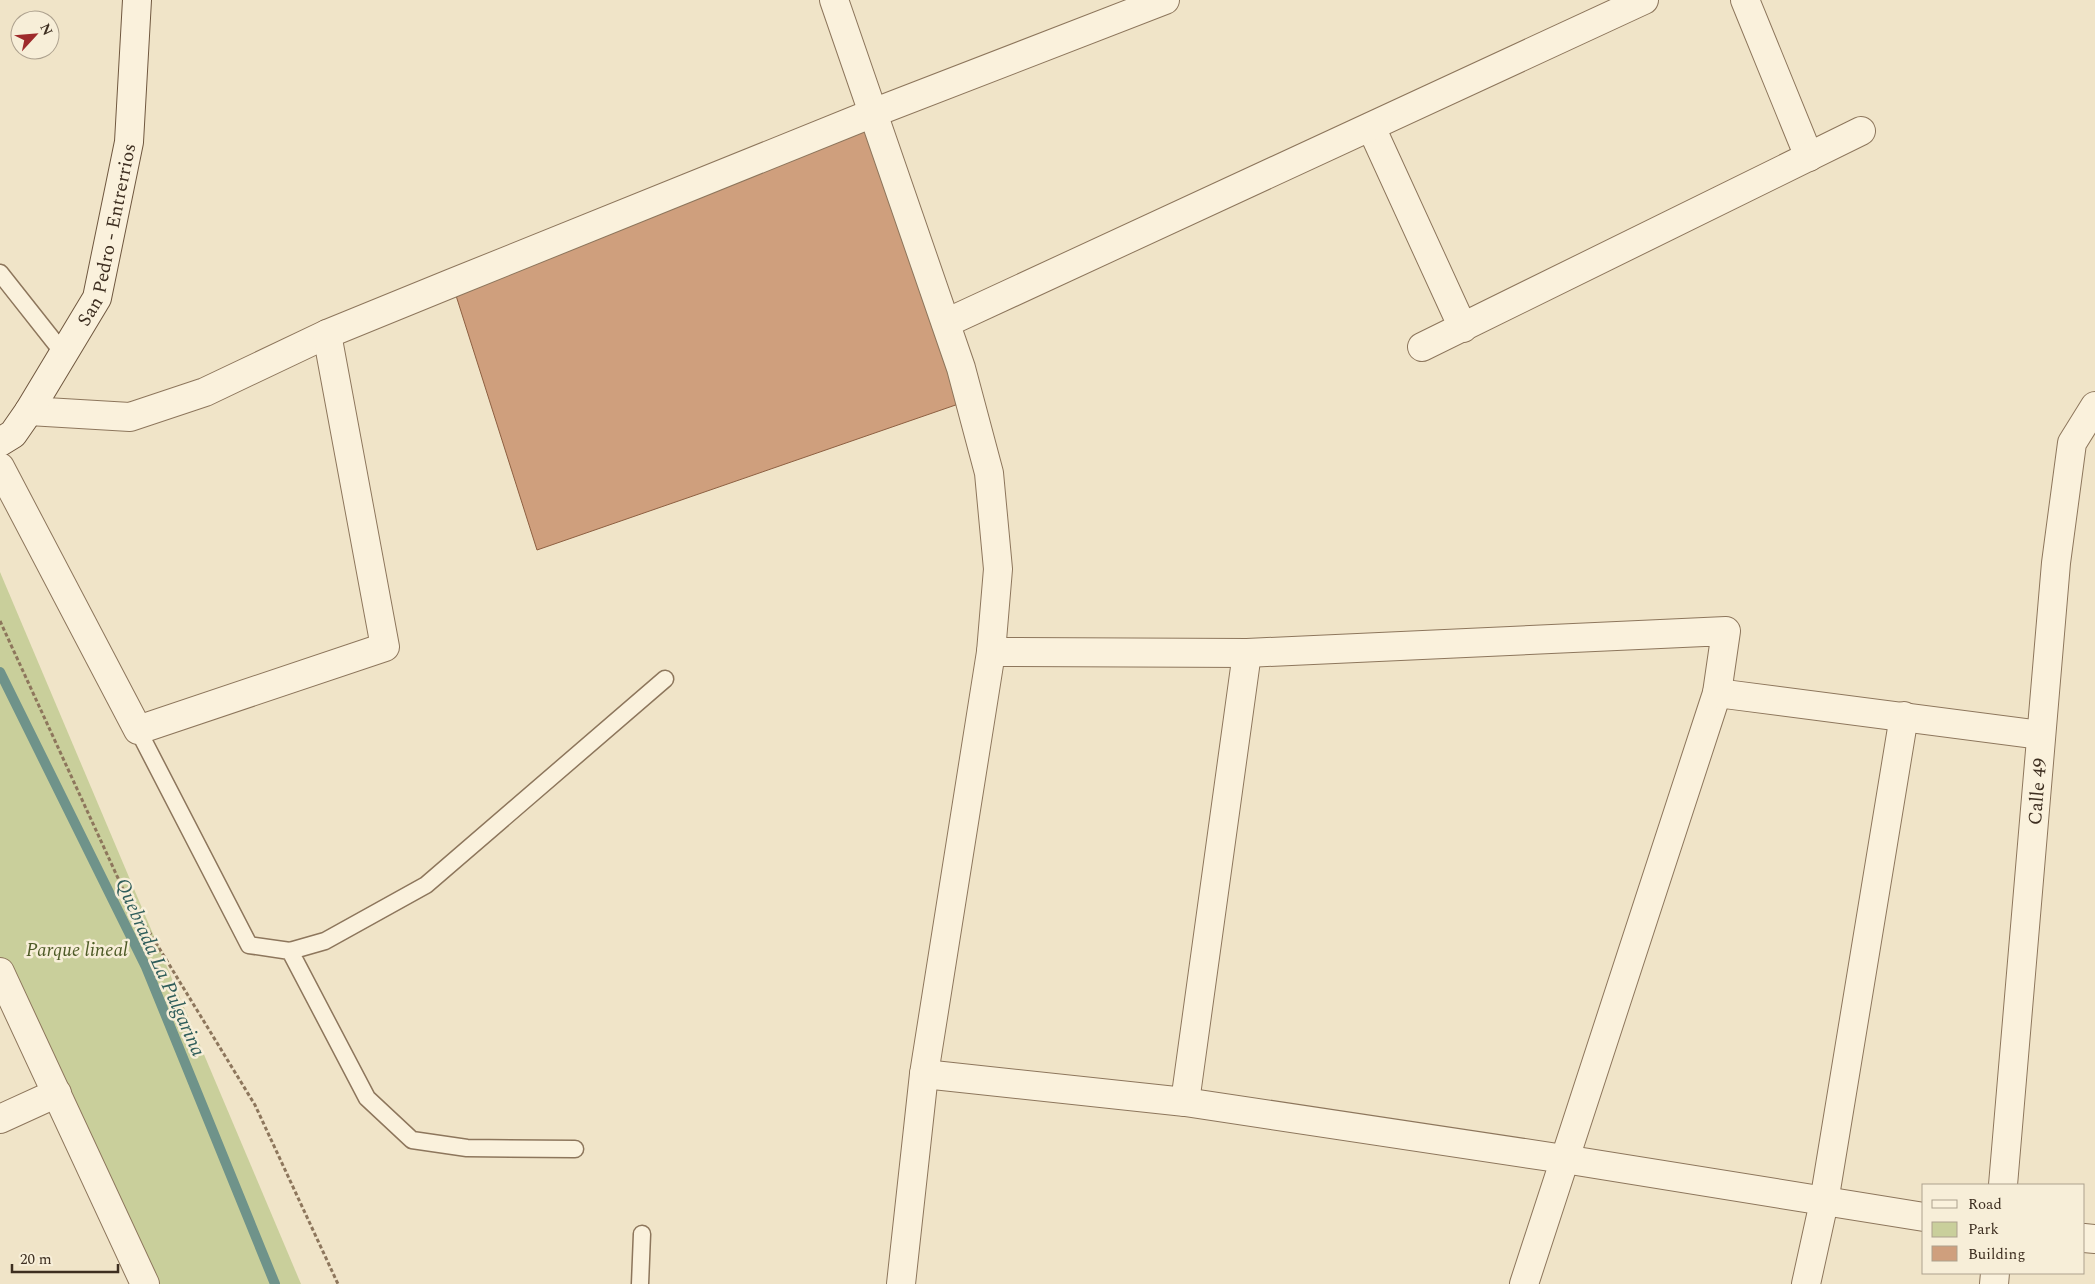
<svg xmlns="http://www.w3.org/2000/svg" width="2095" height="1284" font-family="Spectral,serif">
<rect width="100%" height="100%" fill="#f0e4c8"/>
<path fill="#c9cf9b" d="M0 572 301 1284H145L0 963Z"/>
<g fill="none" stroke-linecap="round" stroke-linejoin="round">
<path stroke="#6f938a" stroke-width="10" d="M0 672 146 967 275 1284"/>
</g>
<path fill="#cf9f7d" stroke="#8d5f41" d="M873 113 970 400 537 550 452 283Z"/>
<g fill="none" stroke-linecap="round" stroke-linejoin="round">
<g stroke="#8d765c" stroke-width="19">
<path id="service" d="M0 273 64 354
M138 730 249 945 290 951 325 941 426 885 665 679
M290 951 367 1098 412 1140 467 1148 575 1149
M640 1284 642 1234"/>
</g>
<g stroke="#8d765c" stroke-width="30">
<g id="minor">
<path d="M834 0 961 368 989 473 998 569 991 652 924 1074 901 1284"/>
<path d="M1745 0 1809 157"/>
<path d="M1371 127 1463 328"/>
<path d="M946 323 1644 0"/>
<path d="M1422 347 1861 131"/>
<path d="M29 411 130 417 205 392 327 334 452 283 873 113 1165 0"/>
<path d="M0 467 138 730 385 647 327 334"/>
<path d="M991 652 1247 653 1726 631 1717 693 1524 1284"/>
<path d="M1717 693 2040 735"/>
<path d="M0 972 145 1284"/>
<path d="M924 1074 1185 1102 1564 1159 1924 1217"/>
<path d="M1185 1102 1247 653"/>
<path d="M0 1119 57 1093"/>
<path id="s1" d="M2003 1185 2056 563 2072 443 2095 406"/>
<path d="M2084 1238 2095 1239"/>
<path d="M1806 1284 1824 1202 1904 716"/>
<path d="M1994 1284 1995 1273"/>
</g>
</g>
<g stroke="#6f573f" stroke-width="30">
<g id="secondary">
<path id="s2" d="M0 442 13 434 29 411 97 298 129 142 137 0"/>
</g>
</g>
<path stroke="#8d765c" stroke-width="3" stroke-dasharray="4 2.5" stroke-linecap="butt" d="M0 621 123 889 255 1105 338 1284"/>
<use href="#service" stroke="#faf1dc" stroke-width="16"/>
<use href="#minor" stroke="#faf1dc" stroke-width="28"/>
<use href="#secondary" stroke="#faf1dc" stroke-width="28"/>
</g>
<g text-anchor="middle" stroke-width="5" stroke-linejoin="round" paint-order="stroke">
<g font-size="19" fill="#3d2e20" stroke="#f7eed8">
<text dy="7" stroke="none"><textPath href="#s2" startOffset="239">San Pedro - Entrerrios</textPath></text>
<text dy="7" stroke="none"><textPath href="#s1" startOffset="395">Calle 49</textPath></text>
</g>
<g font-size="19" font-style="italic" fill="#4d5a26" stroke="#f7eed8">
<text x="77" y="956">Parque lineal</text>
</g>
<g font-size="20" font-style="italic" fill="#2f5d5a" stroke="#f7eed8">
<text transform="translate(161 967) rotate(66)" y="7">Quebrada La Pulgarina</text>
</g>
</g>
<rect x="1922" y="1184" width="162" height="90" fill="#f7eed8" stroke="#ada18e"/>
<rect x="1932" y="1200" width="25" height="8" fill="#faf1dc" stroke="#ada18e"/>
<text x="1968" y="1209" font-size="15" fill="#3d2e20">Road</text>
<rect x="1932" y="1222" width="25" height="15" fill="#c9cf9b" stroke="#ada18e"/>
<text x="1968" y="1234" font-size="15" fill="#3d2e20">Park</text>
<rect x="1932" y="1246" width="25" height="15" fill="#cf9f7d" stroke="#ada18e"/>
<text x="1968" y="1259" font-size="15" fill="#3d2e20">Building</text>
<g transform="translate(35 35) rotate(64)"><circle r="24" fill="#f7eed8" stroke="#ada18e"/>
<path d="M0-4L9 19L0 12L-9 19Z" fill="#9e2a2b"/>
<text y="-8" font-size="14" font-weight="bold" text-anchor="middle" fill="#3d2e20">N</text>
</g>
<path d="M12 1264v8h106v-8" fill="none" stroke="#3d2e20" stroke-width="2.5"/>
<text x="20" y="1264" font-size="15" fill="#3d2e20" stroke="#f7eed8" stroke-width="4" paint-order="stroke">20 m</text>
</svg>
